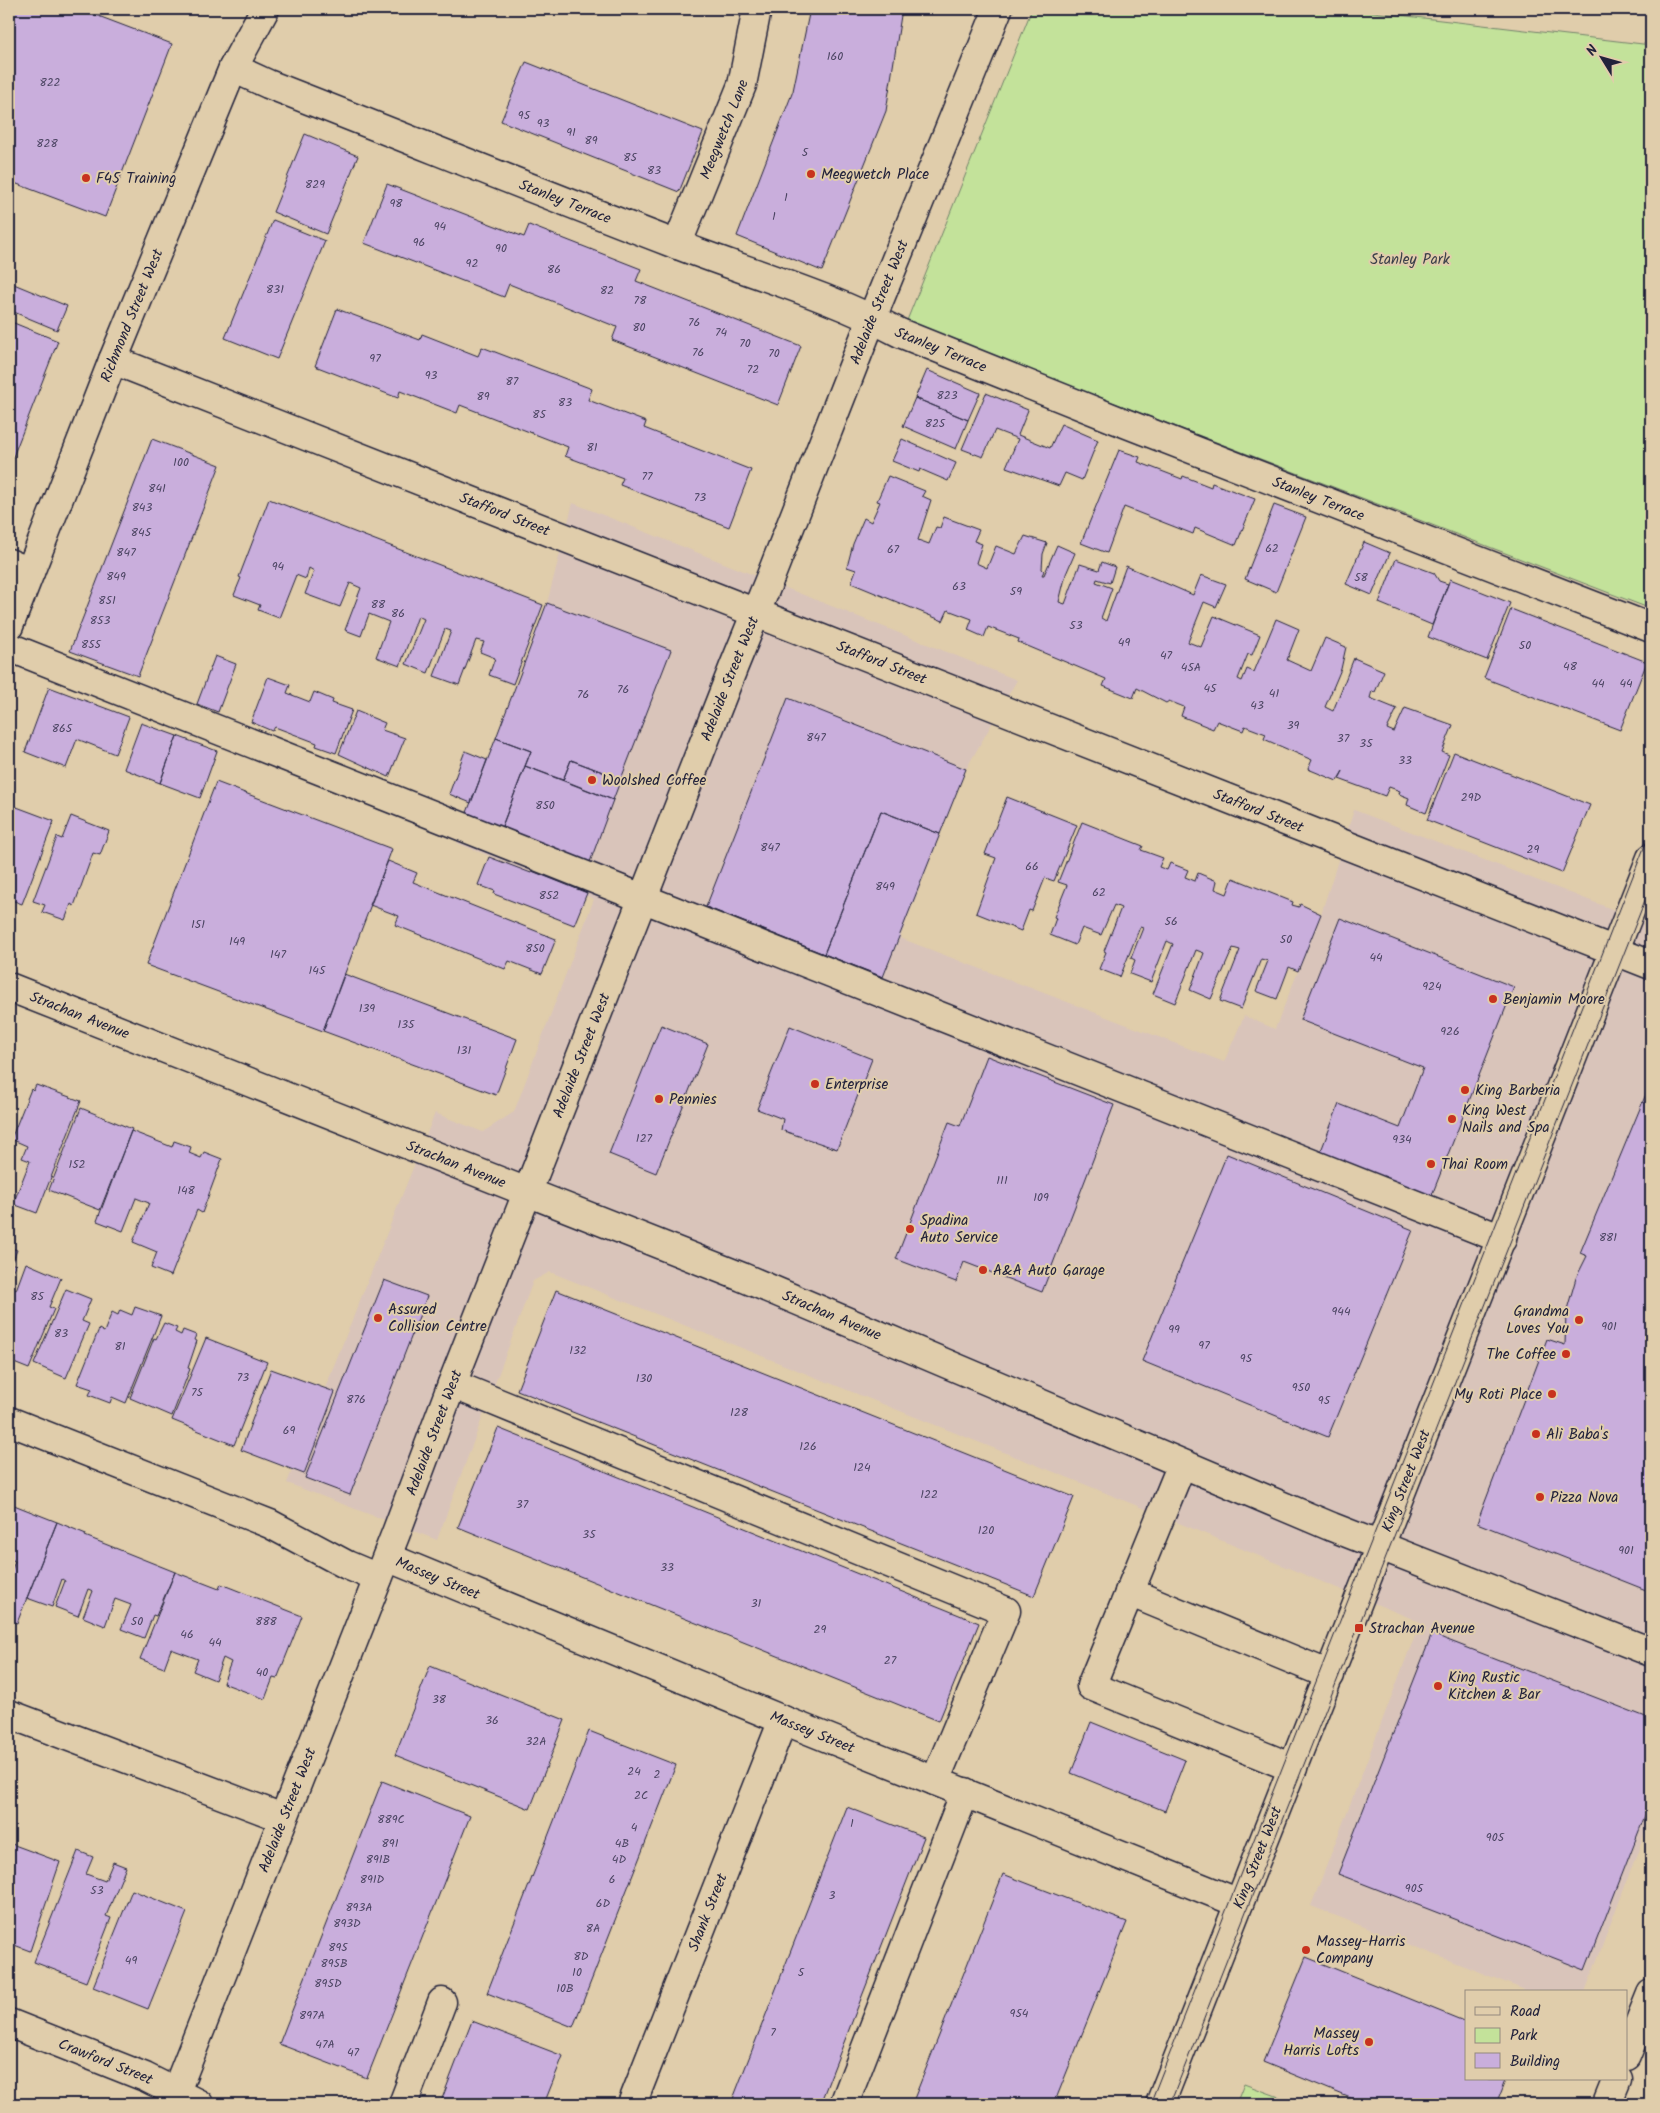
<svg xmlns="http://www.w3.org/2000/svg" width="1660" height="2113" font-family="Kalam,sans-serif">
<rect width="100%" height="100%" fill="#e0cdab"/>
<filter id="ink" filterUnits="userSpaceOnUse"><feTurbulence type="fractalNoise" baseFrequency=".02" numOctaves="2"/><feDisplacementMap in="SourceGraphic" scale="10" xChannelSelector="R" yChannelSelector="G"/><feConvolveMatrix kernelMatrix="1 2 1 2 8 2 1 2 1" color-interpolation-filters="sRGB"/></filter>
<g filter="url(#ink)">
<path fill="#d9c4ba" d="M573 503 1017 680 966 769 900 938 1224 1062 1244 1016 1275 1029 1321 914 1354 810 1651 924V1816L1585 1992H1530L1311 1906 1420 1622 1079 1482 550 1272 533 1281 437 1540 287 1483 435 1113 483 1132 514 1112 594 899 457 843 547 603Z"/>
<path fill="#c3e29a" stroke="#72826a" d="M1032 9H1348L1651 45V609L906 323Z
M1244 2084 1298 2104H1236Z"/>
<path fill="#c9aedc" stroke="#22223b" d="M9 9H80L172 44 105 217 9 181Z
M810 9H902L886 111 822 271 737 236 793 91Z
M526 62 703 132 679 192 501 121Z
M305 134 358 156 326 234 273 212Z
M387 184 524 237 529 225 641 269 636 281 801 346 778 405 612 340 617 327 509 284 504 297 364 243Z
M273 220 325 241 277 359 225 338Z
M9 282 67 306 57 330 9 310Z
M337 309 420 340 422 334 478 356 482 347 592 389 588 400 646 422 644 428 751 470 729 527 620 485 623 478 565 456 568 447 460 405 457 413 400 391 398 398 315 366Z
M9 321 58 341 9 467Z
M927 370 980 393 968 420 915 398Z
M986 393 1028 410 1018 435 1050 448 1061 424 1098 440 1082 480 1065 473 1059 486 1006 467 1018 439 995 430 983 457 962 449Z
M915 398 968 420 956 449 903 426Z
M152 439 220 465 138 676 70 651Z
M902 439 956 463 948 481 920 469 919 472 892 461Z
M1119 450 1140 457 1138 462 1182 479 1183 476 1211 487 1212 483 1255 499 1236 545 1195 528 1193 534 1124 507 1107 553 1081 543Z
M888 476 925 491 922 496 931 500 918 540 929 544 936 527 940 528 944 517 979 530 974 541 982 544 976 563 987 568 996 546 1016 554 1025 536 1047 543 1043 554 1042 569 1044 571 1042 575H1044L1057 545 1075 553 1066 574 1059 602 1065 604 1080 564 1099 570 1102 562 1115 567 1110 583 1097 579 1096 582 1112 588 1101 618 1106 621 1126 566 1193 595 1201 575 1226 584 1216 607 1204 602 1188 642 1201 647 1214 616 1260 635 1252 655 1248 654 1238 679 1242 681 1247 669 1254 672 1276 619 1299 629 1287 660 1311 671 1325 638 1346 647 1341 669 1325 707 1333 711 1354 658 1384 671 1375 692 1372 691 1370 698 1397 709 1387 729 1394 732 1405 708 1453 725 1442 752 1449 755 1426 813 1407 805 1409 798 1399 794 1400 791 1389 787 1385 796 1339 779 1343 771 1337 781 1308 769 1312 760 1264 739 1266 734 1245 726 1243 731 1217 721 1213 729 1181 716 1184 707 1169 701 1166 703 1137 688 1133 698 1103 686 1106 679 1018 642 1019 639 988 627 984 637 968 630 972 619 948 610 943 621 851 583 856 570 847 567 853 544 864 518 871 522 880 502 877 501Z
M269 499 543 605 513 684 489 675 495 658 480 652 484 642 476 640 459 685 434 676 451 631 445 629 428 673 406 664 424 619 418 616 400 666 376 657 389 622 369 614 361 636 345 630 361 588 350 583 340 607 305 594 314 571 309 568 306 579 296 575 279 618 258 610 260 605 234 595 241 578 239 577Z
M1274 505 1306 517 1276 592 1245 579Z
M1364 542 1390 553 1372 595 1346 584Z
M1396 559 1434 573 1439 581 1448 584 1432 625 1379 603Z
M1450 579 1510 603 1487 660 1428 637Z
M547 603 671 650 621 779 571 760 563 780 525 766 531 751 496 738Z
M1511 609 1647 662 1620 730 1484 678Z
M215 656 236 664 218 712 197 704Z
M268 677 290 685 287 693 310 702 314 692 333 700 332 703 352 710 336 753 316 746 317 743 275 727 272 731 251 722Z
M49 687 129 717 115 754 77 739 66 768 25 752Z
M788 698 966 769 940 834 881 811 824 954 706 907Z
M356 711 385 723 382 730 405 738 389 777 339 754Z
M141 723 177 736 160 783 124 769Z
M177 736 217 751 200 798 160 783Z
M496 738 531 751 501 829 466 815Z
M465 751 487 760 471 803 449 794Z
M1454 752 1590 805 1562 873 1427 820Z
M571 760 621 779 613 800 563 780Z
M525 766 613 800 590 862 501 829Z
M216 782 392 849 323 1031 146 965Z
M1007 797 1077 825 1054 881 1045 878 1032 911 1029 910 1021 931 976 913 996 858 985 854Z
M14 806 54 821 22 904 9 899V820Z
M881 811 940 834 883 977 824 954Z
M71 816 109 831 100 855 93 853 74 906 71 904 65 920 42 912 45 905 33 901 57 837 62 839Z
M1082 822 1143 846 1141 850 1163 858 1159 867 1167 870 1170 863 1188 870 1185 877 1195 881 1198 873 1217 881 1215 889 1227 894 1233 878 1293 902 1292 905 1299 907 1300 904 1321 914 1298 971 1289 967 1277 999 1256 991 1268 961 1261 959 1241 1009 1220 1001 1240 950 1233 948 1211 999 1190 990 1204 953 1196 950 1175 1003 1153 994 1173 944 1167 941 1151 982 1130 974 1135 960 1131 958 1143 928 1140 927 1120 977 1099 969 1106 952 1104 951 1121 908 1114 905 1101 935 1082 928 1075 945 1050 935 1056 918 1054 917 1067 885 1058 882Z
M489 857 531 873 532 871 587 893 574 925 494 894 495 891 478 885Z
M388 861 417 873 413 882 556 939 542 974 509 961 505 969 395 925 399 916 370 905Z
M1340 918 1514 987 1430 1200 1319 1156 1339 1104 1400 1128 1423 1068 1300 1020Z
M344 974 517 1039 496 1095 323 1031Z
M661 1025 708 1044 656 1173 609 1154Z
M790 1026 872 1059 837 1149 781 1130 783 1119 757 1109Z
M987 1056 1114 1105 1042 1292 964 1262 956 1282 896 1259 949 1122 960 1126Z
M1651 1082V1592L1477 1523 1547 1339 1565 1345 1566 1313 1576 1278 1587 1256 1580 1253Z
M36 1085 81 1101 37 1213 13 1204 30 1161 22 1158 27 1146 11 1139 31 1089 33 1091Z
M81 1108 132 1129 100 1210 49 1190Z
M131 1131 172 1147 174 1141 191 1147 189 1153 201 1158 204 1152 222 1159 202 1213 197 1210 171 1276 151 1268 157 1252 133 1242 149 1203 136 1198 123 1231 97 1221Z
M1227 1154 1413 1230 1328 1437 1142 1361Z
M9 1247 17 1250 12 1263 15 1265 9 1279Z
M26 1263 61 1278 49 1307 54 1309 29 1369 9 1361V1290L10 1287 16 1290Z
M384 1280 427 1296 350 1495 305 1478Z
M66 1289 91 1299 82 1321 89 1324 66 1378 34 1364Z
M556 1290 1074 1497 1034 1596 517 1390Z
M135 1307 161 1316 126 1403 112 1397 110 1403 89 1395 92 1389 77 1384 99 1329 104 1332 112 1312 118 1315 120 1310 132 1315Z
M164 1323 177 1328 175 1332 181 1335 183 1330 196 1335 194 1340 197 1341 188 1368 190 1369 172 1416 130 1398 154 1338 156 1339Z
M206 1338 267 1362 234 1445 172 1420Z
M271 1369 335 1392 304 1474 241 1450Z
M498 1428 979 1623 939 1721 458 1527Z
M9 1503 57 1522 17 1623 9 1620V1578L15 1561 9 1558Z
M57 1522 86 1534 85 1536 175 1572 156 1616 153 1615 144 1638 121 1629 131 1605 115 1599 105 1626 83 1617 93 1591 88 1589 78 1616 55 1607 65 1581 62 1579 52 1607 27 1598Z
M175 1572 219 1589 221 1584 302 1616 277 1679 273 1678 265 1699 223 1683 231 1662 223 1658 215 1680 193 1671 198 1659 171 1649 164 1668 140 1659Z
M1432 1634 1651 1719V1800L1585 1970 1338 1874Z
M430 1666 565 1720 530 1809 395 1755Z
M1091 1722 1185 1760 1165 1811 1071 1773Z
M589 1731 676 1765 573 2027 487 1993Z
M382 1781 470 1816 367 2078 279 2044Z
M847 1807 924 1837 820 2104H731Z
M9 1843 60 1862 30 1951 9 1943Z
M78 1851 93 1857 86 1874 105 1881 113 1862 126 1867 106 1916 111 1918 86 1982 34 1962Z
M1003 1874 1127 1922 1054 2104H912Z
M132 1890 187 1912 148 2009 93 1987Z
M1306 1957 1466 2022V2079H1506L1496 2104H1365L1263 2062Z
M472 2021 563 2056 544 2104H440Z"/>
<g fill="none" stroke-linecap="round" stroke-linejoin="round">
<g stroke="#22223b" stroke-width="31">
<g id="minor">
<path id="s1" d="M233 68 268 84C404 137 539 192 675 244 750 273 829 295 900 333L1117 420 1651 628"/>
<path id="s2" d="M677 245 742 85 757 9"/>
<path id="s3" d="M113 360 1651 965"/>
<path d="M9 563 30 572"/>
<path id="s4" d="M9 626 113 360 233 68 265 9"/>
<path d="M9 647 1502 1239"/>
<path id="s5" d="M9 987 742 1277 1332 1527 1651 1652"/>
<path d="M452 1384 1006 1611 935 1781"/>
<path d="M9 1421 270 1524 347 1565 378 1578"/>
<path d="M1182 1464 1091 1686 1293 1768"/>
<path id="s6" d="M387 1557 783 1720 1239 1903"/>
<path d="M1129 1592 1330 1675"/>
<path d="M9 1714 283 1818"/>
<path id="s7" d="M9 2023 145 2077 199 2104"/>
<path d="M1626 2056 1651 1994"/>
<path id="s8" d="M171 2104 396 1533 452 1384 734 666 770 578 872 318 998 9"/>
<path d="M403 2104 442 2002"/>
<path id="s9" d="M632 2104 783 1720"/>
<path d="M844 2104 965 1792"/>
<path d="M1607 2104 1617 2079"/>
</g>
</g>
<g stroke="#22223b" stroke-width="31">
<g id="major">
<path id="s10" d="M1160 2104 1651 858"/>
</g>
</g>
<use href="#minor" stroke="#e0cdab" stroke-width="28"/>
<use href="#major" stroke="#e0cdab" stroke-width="28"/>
<path stroke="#22223b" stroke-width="1" d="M1150 2104 1651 830
M1170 2104 1651 885"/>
</g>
</g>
<g fill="#c8321e" stroke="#e0cdab" stroke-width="2">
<circle cx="811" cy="174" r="5"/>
<circle cx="86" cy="178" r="5"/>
<circle cx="592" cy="780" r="5"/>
<circle cx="1493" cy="999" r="5"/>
<circle cx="815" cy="1084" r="5"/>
<circle cx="1465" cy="1090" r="5"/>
<circle cx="659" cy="1099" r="5"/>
<circle cx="1452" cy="1119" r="5"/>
<circle cx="1431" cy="1164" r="5"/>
<circle cx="910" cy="1229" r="5"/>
<circle cx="983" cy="1270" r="5"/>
<circle cx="378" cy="1318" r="5"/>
<circle cx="1579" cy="1320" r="5"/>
<circle cx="1566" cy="1354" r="5"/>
<circle cx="1552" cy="1394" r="5"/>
<circle cx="1536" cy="1434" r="5"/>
<circle cx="1540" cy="1497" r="5"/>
<rect x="1354" y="1623" width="10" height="10" rx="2.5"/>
<circle cx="1438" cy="1686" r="5"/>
<circle cx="1306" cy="1950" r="5"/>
<circle cx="1369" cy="2042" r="5"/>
</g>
<g text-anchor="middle" stroke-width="4" stroke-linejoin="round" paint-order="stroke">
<g font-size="12" fill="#4c4563">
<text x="835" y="60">160</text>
<text x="50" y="86">822</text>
<text x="524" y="119">95</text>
<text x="543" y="127">93</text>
<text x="571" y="136">91</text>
<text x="591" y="144">89</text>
<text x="47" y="147">828</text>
<text x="805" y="156">5</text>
<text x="630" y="161">85</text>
<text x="654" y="174">83</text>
<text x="315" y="188">829</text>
<text x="786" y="201">1</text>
<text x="396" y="207">98</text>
<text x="774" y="220">1</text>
<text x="440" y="230">94</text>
<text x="419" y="246">96</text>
<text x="501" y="252">90</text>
<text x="472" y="267">92</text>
<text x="554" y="273">86</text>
<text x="275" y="293">831</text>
<text x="607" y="294">82</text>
<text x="640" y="304">78</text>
<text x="694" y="326">76</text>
<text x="639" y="331">80</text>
<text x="721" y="336">74</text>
<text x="745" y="347">70</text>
<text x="698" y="356">76</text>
<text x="774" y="357">70</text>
<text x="375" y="362">97</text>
<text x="753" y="373">72</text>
<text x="431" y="379">93</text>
<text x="512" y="385">87</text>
<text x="947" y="399">823</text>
<text x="483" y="400">89</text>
<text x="565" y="406">83</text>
<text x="539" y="418">85</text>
<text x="935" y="427">825</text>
<text x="592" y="451">81</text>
<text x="181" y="466">100</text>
<text x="647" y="480">77</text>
<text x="157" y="492">841</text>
<text x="700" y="501">73</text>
<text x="142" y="511">843</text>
<text x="141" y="536">845</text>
<text x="1272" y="552">62</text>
<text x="893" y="553">67</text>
<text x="126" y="556">847</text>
<text x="278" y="570">94</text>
<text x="116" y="580">849</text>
<text x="1361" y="581">58</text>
<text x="959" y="590">63</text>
<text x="1016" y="595">59</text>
<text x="107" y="604">851</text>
<text x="378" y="608">88</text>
<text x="398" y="617">86</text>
<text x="100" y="624">853</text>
<text x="1076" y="629">53</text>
<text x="1124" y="646">49</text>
<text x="91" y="648">855</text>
<text x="1525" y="649">50</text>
<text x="1166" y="659">47</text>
<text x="1570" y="670">48</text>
<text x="1191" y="671">45A</text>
<text x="1598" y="687">44</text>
<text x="1626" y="687">44</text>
<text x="1210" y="692">45</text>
<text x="623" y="693">76</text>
<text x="1274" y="697">41</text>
<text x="583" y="698">76</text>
<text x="1257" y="709">43</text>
<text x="1293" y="729">39</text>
<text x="62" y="732">865</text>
<text x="816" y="741">847</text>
<text x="1343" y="742">37</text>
<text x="1366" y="747">35</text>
<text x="1405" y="764">33</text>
<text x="1471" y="801">29D</text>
<text x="545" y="809">850</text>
<text x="770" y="851">847</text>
<text x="1533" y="853">29</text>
<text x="1032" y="870">66</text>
<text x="885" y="890">849</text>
<text x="1099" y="896">62</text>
<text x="549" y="899">852</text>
<text x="1171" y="925">56</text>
<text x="198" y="928">151</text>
<text x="1286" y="943">50</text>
<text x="237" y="945">149</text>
<text x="535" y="952">850</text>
<text x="278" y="958">147</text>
<text x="1376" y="961">44</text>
<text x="317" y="974">145</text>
<text x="1432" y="990">924</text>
<text x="367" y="1012">139</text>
<text x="406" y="1028">135</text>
<text x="1450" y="1035">926</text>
<text x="464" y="1054">131</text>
<text x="644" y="1142">127</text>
<text x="1402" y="1143">934</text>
<text x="77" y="1168">152</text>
<text x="1002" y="1184">111</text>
<text x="186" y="1194">148</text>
<text x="1041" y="1201">109</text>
<text x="1608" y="1241">881</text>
<text x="37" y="1300">85</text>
<text x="1341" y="1315">944</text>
<text x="1609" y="1330">901</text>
<text x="1174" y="1333">99</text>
<text x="61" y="1337">83</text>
<text x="1204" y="1349">97</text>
<text x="120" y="1350">81</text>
<text x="578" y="1354">132</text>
<text x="1246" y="1362">95</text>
<text x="243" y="1381">73</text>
<text x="644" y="1382">130</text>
<text x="1301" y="1391">950</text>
<text x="197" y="1396">75</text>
<text x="356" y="1403">876</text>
<text x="1324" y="1404">95</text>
<text x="739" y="1416">128</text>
<text x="289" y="1434">69</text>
<text x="808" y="1450">126</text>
<text x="862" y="1471">124</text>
<text x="929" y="1498">122</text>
<text x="522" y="1508">37</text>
<text x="986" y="1534">120</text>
<text x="589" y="1538">35</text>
<text x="1626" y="1554">901</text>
<text x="667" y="1571">33</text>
<text x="756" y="1607">31</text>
<text x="137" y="1625">50</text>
<text x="266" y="1625">888</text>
<text x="820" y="1633">29</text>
<text x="187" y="1638">46</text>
<text x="215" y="1646">44</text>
<text x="890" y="1664">27</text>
<text x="262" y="1676">40</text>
<text x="439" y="1703">38</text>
<text x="492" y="1724">36</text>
<text x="536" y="1745">32A</text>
<text x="634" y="1775">24</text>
<text x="657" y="1778">2</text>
<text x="641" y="1799">2C</text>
<text x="391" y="1823">889C</text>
<text x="852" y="1827">1</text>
<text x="634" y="1831">4</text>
<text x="1495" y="1841">905</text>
<text x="390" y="1847">891</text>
<text x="622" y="1847">4B</text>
<text x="378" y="1863">891B</text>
<text x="619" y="1863">4D</text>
<text x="372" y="1883">891D</text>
<text x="612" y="1883">6</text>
<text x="1414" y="1892">905</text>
<text x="97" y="1894">53</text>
<text x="832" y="1899">3</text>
<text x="603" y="1907">6D</text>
<text x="359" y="1911">893A</text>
<text x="347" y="1927">893D</text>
<text x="593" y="1932">8A</text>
<text x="338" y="1951">895</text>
<text x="581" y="1960">8D</text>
<text x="131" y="1964">49</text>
<text x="334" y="1967">895B</text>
<text x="577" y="1976">10</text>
<text x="801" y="1976">5</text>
<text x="328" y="1987">895D</text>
<text x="565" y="1992">10B</text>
<text x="1019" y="2017">954</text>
<text x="312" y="2019">897A</text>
<text x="773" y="2036">7</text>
<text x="325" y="2048">47A</text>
<text x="353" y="2056">47</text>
</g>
<g font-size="15" fill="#22223b" stroke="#e0cdab">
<text dy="5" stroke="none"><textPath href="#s2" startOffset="125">Meegwetch Lane</textPath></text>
<text dy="5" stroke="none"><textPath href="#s1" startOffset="358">Stanley Terrace</textPath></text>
<text dy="5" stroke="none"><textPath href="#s8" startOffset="1936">Adelaide Street West</textPath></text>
<text dy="5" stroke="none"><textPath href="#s4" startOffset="334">Richmond Street West</textPath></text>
<text dy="5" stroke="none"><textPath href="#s1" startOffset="762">Stanley Terrace</textPath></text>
<text dy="5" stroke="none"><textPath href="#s1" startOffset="1168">Stanley Terrace</textPath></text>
<text dy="5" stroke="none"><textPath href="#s3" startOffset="421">Stafford Street</textPath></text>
<text dy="5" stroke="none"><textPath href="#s3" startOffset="826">Stafford Street</textPath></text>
<text dy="5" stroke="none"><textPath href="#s8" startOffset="1531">Adelaide Street West</textPath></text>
<text dy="5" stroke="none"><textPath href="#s3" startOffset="1231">Stafford Street</textPath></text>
<text dy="5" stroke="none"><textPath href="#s5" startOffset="76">Strachan Avenue</textPath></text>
<text dy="5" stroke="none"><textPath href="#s8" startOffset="1126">Adelaide Street West</textPath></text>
<text dy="5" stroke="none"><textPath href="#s5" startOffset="481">Strachan Avenue</textPath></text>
<text dy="5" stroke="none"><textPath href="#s5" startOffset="886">Strachan Avenue</textPath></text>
<text dy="5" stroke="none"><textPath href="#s8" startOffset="721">Adelaide Street West</textPath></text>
<text dy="5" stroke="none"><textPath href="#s10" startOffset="670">King Street West</textPath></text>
<text dy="5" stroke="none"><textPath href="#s6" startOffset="55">Massey Street</textPath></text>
<text dy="5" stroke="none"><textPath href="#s6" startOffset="460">Massey Street</textPath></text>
<text dy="5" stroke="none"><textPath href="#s8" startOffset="316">Adelaide Street West</textPath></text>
<text dy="5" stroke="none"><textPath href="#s10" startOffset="265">King Street West</textPath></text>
<text dy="5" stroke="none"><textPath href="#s9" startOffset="206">Shank Street</textPath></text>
<text dy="5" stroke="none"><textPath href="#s7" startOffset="104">Crawford Street</textPath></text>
</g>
<g font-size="15" fill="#22223b" stroke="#e0cdab" text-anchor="start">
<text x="821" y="179">Meegwetch Place</text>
<text x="96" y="183">F45 Training</text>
<text x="602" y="785">Woolshed Coffee</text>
<text x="1503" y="1004">Benjamin Moore</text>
<text x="825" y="1089">Enterprise</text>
<text x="1475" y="1095">King Barberia</text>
<text x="669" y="1104">Pennies</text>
<text x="1462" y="1115">King West<tspan x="1462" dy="17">Nails and Spa</tspan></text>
<text x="1441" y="1169">Thai Room</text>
<text x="920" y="1225">Spadina<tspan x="920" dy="17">Auto Service</tspan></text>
<text x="993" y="1275">A&amp;A Auto Garage</text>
<text x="388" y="1314">Assured<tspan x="388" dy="17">Collision Centre</tspan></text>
<text x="1569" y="1316" text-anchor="end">Grandma<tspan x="1569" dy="17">Loves You</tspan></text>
<text x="1556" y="1359" text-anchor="end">The Coffee</text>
<text x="1542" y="1399" text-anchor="end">My Roti Place</text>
<text x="1546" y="1439">Ali Baba's</text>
<text x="1550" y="1502">Pizza Nova</text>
<text x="1369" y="1633">Strachan Avenue</text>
<text x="1448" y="1682">King Rustic<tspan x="1448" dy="17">Kitchen &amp; Bar</tspan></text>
<text x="1316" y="1946">Massey-Harris<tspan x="1316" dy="17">Company</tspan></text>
<text x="1359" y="2038" text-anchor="end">Massey<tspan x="1359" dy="17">Harris Lofts</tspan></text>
</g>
<g font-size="15" fill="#3a3f49" stroke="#e0cdab">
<text x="1410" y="264">Stanley Park</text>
</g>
</g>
<rect width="1660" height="2113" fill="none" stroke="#e0cdab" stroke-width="30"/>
<rect x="15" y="15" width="1630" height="2083" fill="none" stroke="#22223b" stroke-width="2" filter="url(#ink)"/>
<rect x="1465" y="1990" width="162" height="90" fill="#e0cdab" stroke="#94897e"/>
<rect x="1475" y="2007" width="25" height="8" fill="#e0cdab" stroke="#94897e"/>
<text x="1510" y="2016" font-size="15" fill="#22223b">Road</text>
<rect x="1475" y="2028" width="25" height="15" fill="#c3e29a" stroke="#94897e"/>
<text x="1510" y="2040" font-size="15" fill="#22223b">Park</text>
<rect x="1475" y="2053" width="25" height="15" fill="#c9aedc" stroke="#94897e"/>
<text x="1510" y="2066" font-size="15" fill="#22223b">Building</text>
<g transform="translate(1602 58) rotate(307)" stroke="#e0cdab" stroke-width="4" paint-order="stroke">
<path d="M0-4L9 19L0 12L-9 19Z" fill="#22223b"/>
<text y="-8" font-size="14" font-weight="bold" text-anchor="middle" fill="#22223b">N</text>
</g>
</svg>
